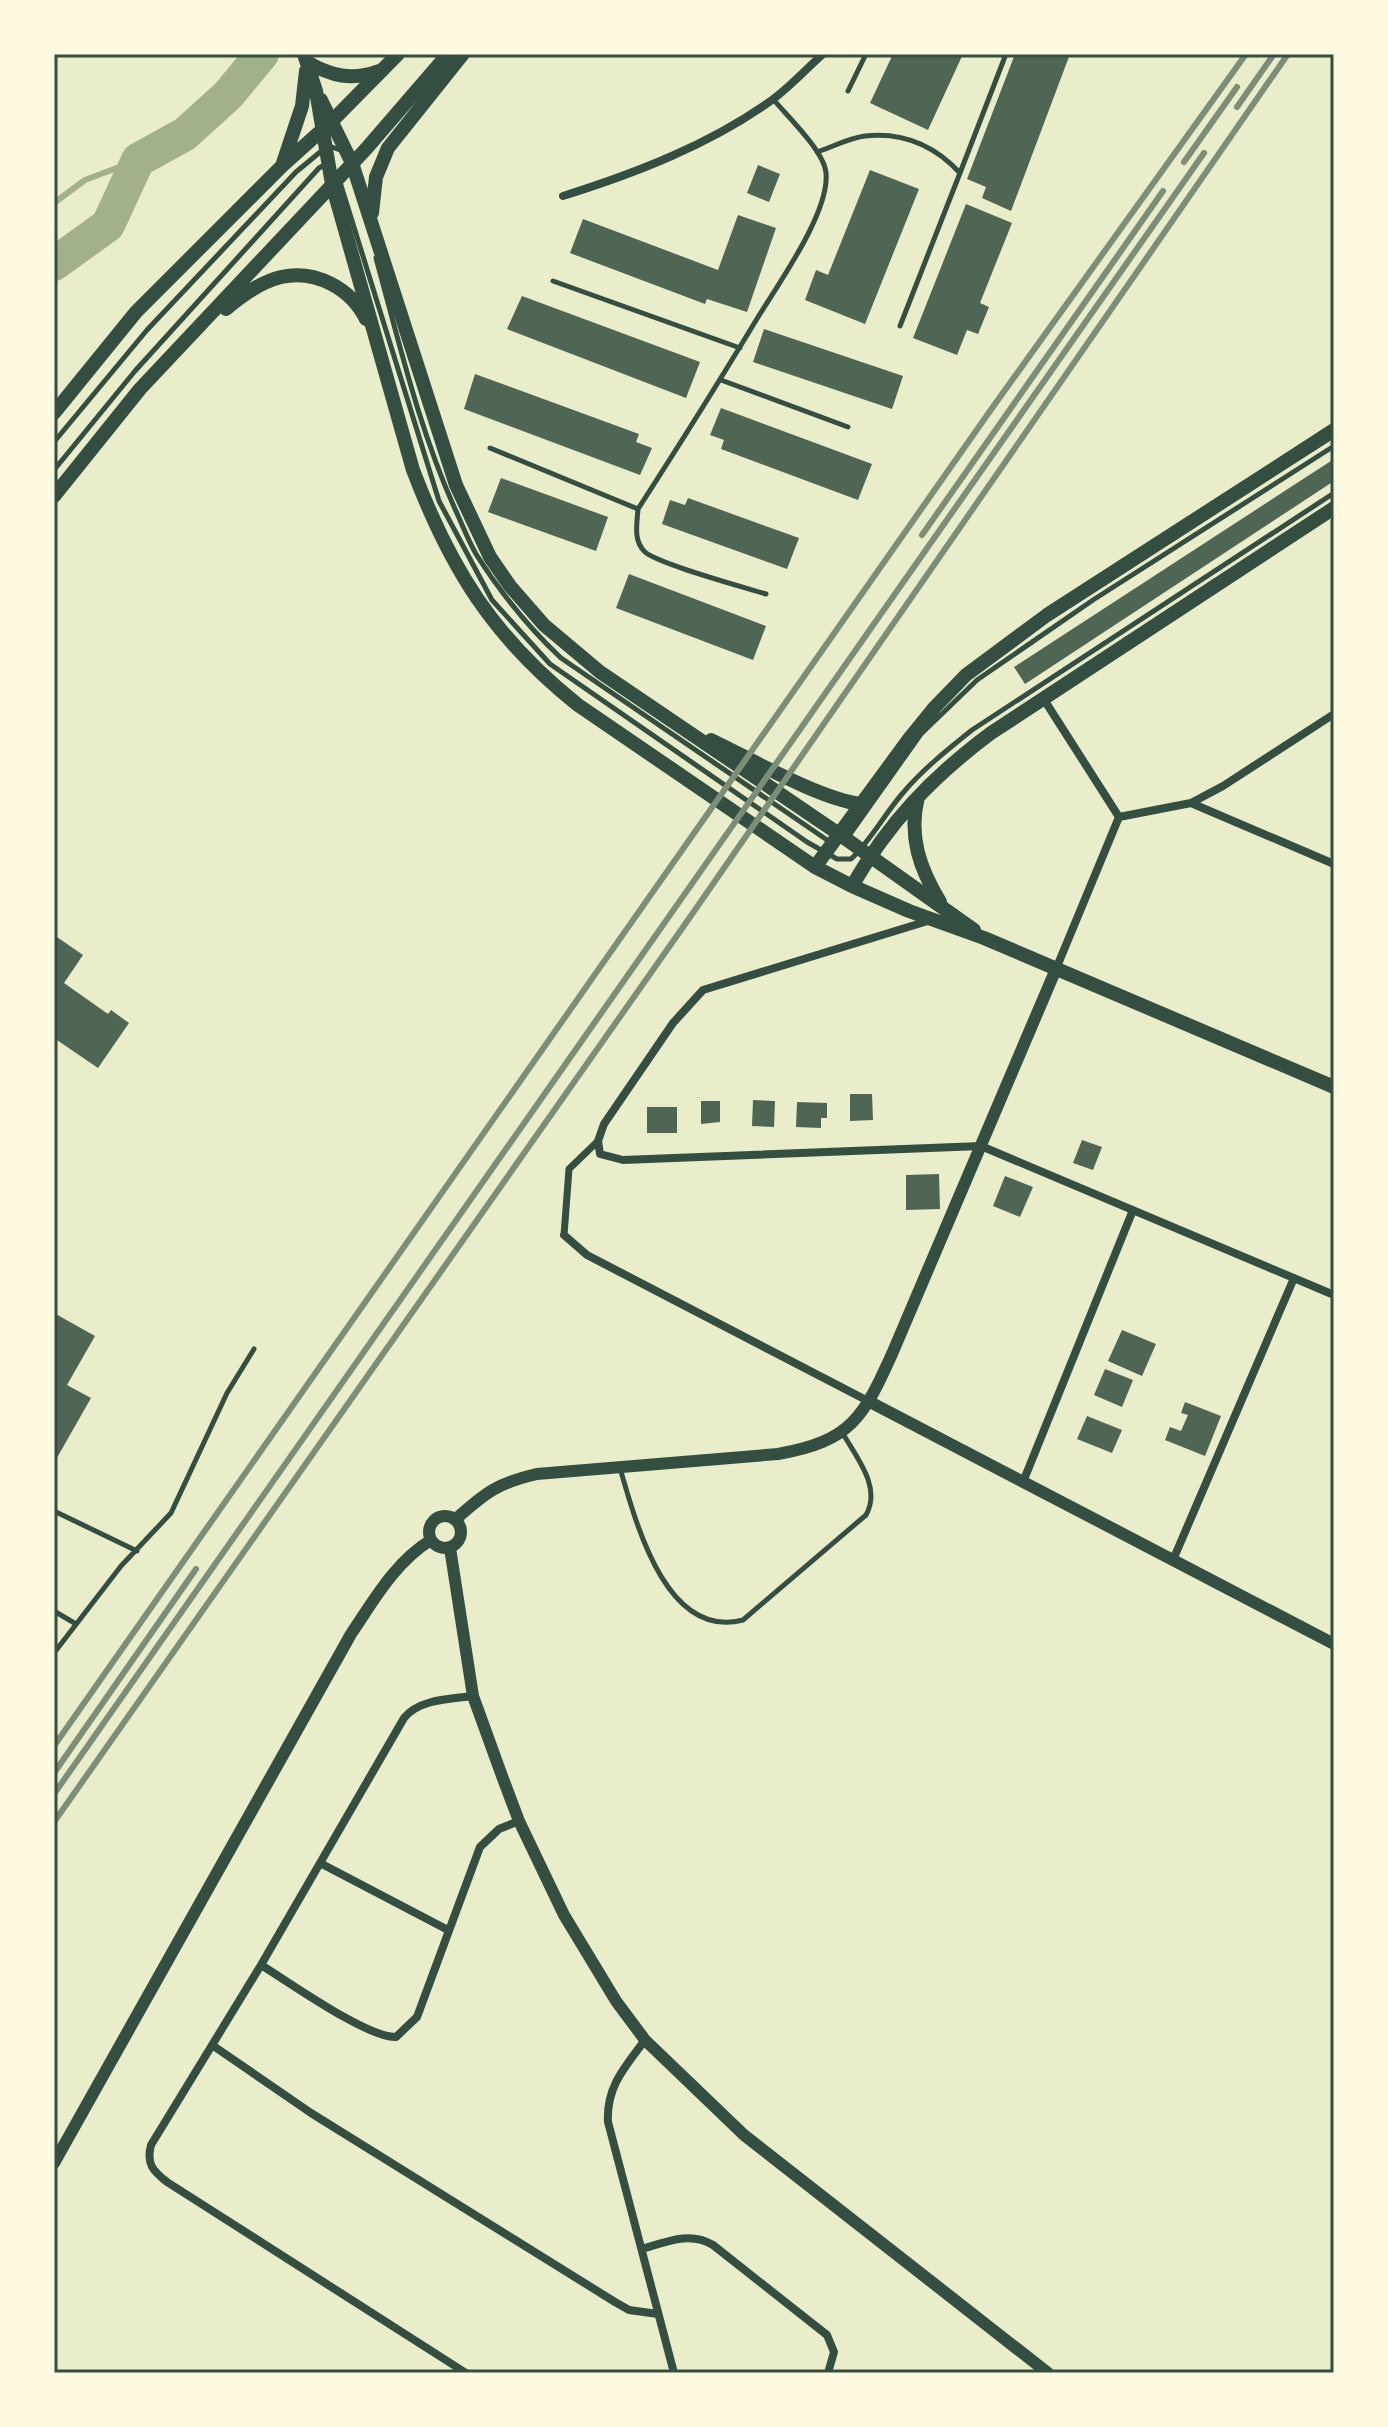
<svg xmlns="http://www.w3.org/2000/svg" width="1388" height="2427" font-family="'Space Grotesk',sans-serif">
<rect width="100%" height="100%" fill="#e9edc9"/>
<g fill="none" stroke-linecap="round" stroke-linejoin="round">
<path stroke="#a3b18a" stroke-width="6" d="M54 203 85 180 138 160"/>
<path stroke="#a3b18a" stroke-width="34" d="M54 264 108 225 138 160 185 134 228 95 262 54"/>
</g>
<path fill="#4f6655" d="M893 54H963L928 130 870 103Z
M1015 54H1070L1011 211 982 198 986 187 967 179Z
M758 165 780 174 769 202 747 193Z
M870 170 919 189 865 324 805 300 816 270 828 275Z
M966 204 1012 223 980 303 989 307 978 334 967 330 957 355 913 338Z
M738 215 776 228 747 312 707 299 705 304 570 253 583 219 718 270Z
M522 296 700 362 686 398 507 329Z
M764 329 903 376 892 409 753 362Z
M475 374 639 434 636 442 652 448 640 475 464 409Z
M721 408 872 464 858 500 721 449 724 440 710 435Z
M1334 459V481L1025 684 1014 667Z
M501 478 608 517 596 551 488 512Z
M688 498 799 538 787 569 662 524 670 500 685 505Z
M629 574 766 626 753 660 616 608Z
M54 935 83 955 64 983 108 1014 111 1010 129 1023 98 1068 54 1038Z
M850 1094H872L873 1120 850 1121Z
M753 1100 775 1101 774 1127 752 1126Z
M701 1101H720V1122L701 1124Z
M797 1102 827 1103V1118H821V1128L796 1127Z
M647 1107H677V1133H647Z
M1082 1140 1102 1147 1093 1170 1073 1163Z
M939 1174 940 1209 906 1210V1175Z
M1005 1176 1033 1187 1020 1217 993 1206Z
M54 1313 95 1336 67 1385 91 1398 54 1463Z
M1122 1330 1156 1344 1142 1376 1108 1361Z
M1105 1369 1133 1380 1122 1407 1094 1395Z
M1185 1402 1221 1416 1205 1456 1165 1440 1170 1427 1181 1431 1188 1415 1181 1413Z
M1087 1416 1122 1430 1112 1453 1077 1439Z"/>
<g fill="none" stroke-linecap="round" stroke-linejoin="round">
<path stroke="#344e41" stroke-width="5" d="M848 91 866 54
M817 152C832 147 849 138 865 136 903 132 934 145 960 173L900 326
M960 173 1006 54
M339 179 439 501 492 600 550 664 807 842 837 859H851C871 840 884 815 902 794 922 770 947 750 972 730L1334 493
M376 258C399 342 419 429 455 509 462 524 468 540 476 554 500 592 528 627 561 658L830 842
M553 281 740 348
M721 380 848 427
M54 442 147 330 296 172 325 148 332 147 340 150
M490 448 638 509
M54 470 135 371 319 168 328 163
M766 594C744 587 658 564 645 552 633 541 637 524 638 509 678 447 717 385 755 322 776 287 830 213 826 173 824 151 788 117 773 99
M848 837 921 734 977 680 1093 600 1334 446
M620 1468C636 1523 666 1640 743 1620L866 1515C882 1487 856 1457 842 1432
M54 1511 137 1551
M54 1611 76 1624
M54 1653 121 1566 171 1513 227 1393 254 1349"/>
<path stroke="#344e41" stroke-width="7" d="M564 1235 569 1169 598 1141"/>
<path stroke="#344e41" stroke-width="8" d="M563 196C636 173 709 145 772 100 790 87 806 69 823 54
M1043 698 1119 817 1056 969
M1191 803 1334 864
M1119 817 1191 803 1223 786 1334 714
M931 920 703 990 673 1023 604 1124 598 1141 600 1154 623 1160 981 1146 1334 1295
M564 1235 587 1255 870 1402
M1023 1482 1133 1210
M1173 1560 1294 1278
M320 1863 448 1930
M261 1965C289 1982 367 2038 396 2037L417 2017 480 1847 499 1829 519 1821
M645 2040C625 2067 606 2087 608 2122L674 2373
M212 2045 311 2113 615 2302 629 2310 658 2314
M642 2249C666 2242 690 2231 713 2245L827 2335 834 2352 828 2373
M466 2373 167 2182C153 2171 146 2164 151 2145L261 1965 404 1718C419 1699 451 1699 473 1696"/>
<path stroke="#344e41" stroke-width="12" d="M870 1402 1334 1644
M429 1532a16 16 0 1 1 32 0a16 16 0 1 1-32 0Z
M456 1519C486 1492 498 1483 537 1474L778 1454C851 1441 863 1418 892 1354L1056 969
M450 1548 473 1696 502 1776 519 1821 564 1915 616 2001 645 2040 744 2135 1048 2373
M54 2163 351 1634C374 1600 395 1562 431 1540"/>
<path stroke="#344e41" stroke-width="14" d="M304 54 316 91 332 184 413 470C451 570 494 638 578 705L815 867 852 886 909 911 984 938 1334 1087
M307 62C331 76 352 81 379 71
M321 100 352 163 456 485 490 557 510 586 544 625 600 672 839 834 974 930
M283 163 302 106 306 71
M372 213 376 177 388 148 463 54
M226 309C241 296 261 282 281 277 316 269 351 289 366 319
M54 413 136 312 283 165 332 121 398 54
M54 496 140 389 366 149 448 54
M711 740C751 759 819 799 861 804
M918 797C908 836 920 869 940 902
M815 867 909 739 935 707 966 675 1047 615 1334 430
M852 886C889 822 932 777 991 733L1334 508"/>
<path stroke="#7c8e77" stroke-width="6" d="M1237 107 1274 54
M1184 162 1237 87
M922 535 1163 191
M54 1746 990 411 1246 54
M54 1773 196 1569
M54 1794 1204 153
M54 1822 688 920 1288 54"/>
</g>
<rect width="1388" height="2427" fill="none" stroke="#fefae0" stroke-width="112"/>
<rect x="56" y="56" width="1276" height="2315" fill="none" stroke="#344e41" stroke-width="3"/>
</svg>
